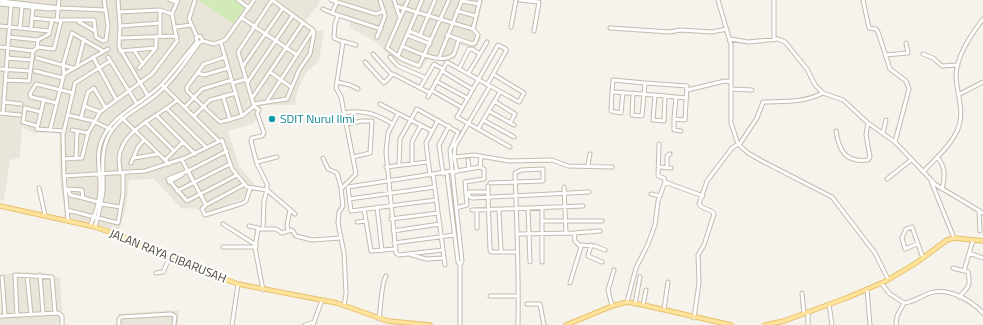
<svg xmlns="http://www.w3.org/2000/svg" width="983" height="325" font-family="'Titillium Web',sans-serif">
<rect width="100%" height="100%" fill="#f6f3ec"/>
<path fill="#eae5da" d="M0 0H319V4L305 21 316 31 324 30 319 61 305 74 297 92 295 105H263L254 123 228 131 239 166 254 184 248 189 244 199 235 201 204 218 199 209 181 208 154 179 129 180 126 207 119 231 65 217 60 178 59 132 33 133 22 127 20 158 10 160 4 201 0 200Z
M329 0H483L476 31 481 38 476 48 459 45 455 59H429L420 69 411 67 393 59 376 42 349 27 351 20 335 15 337 3Z
M19 272 50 274 60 278 63 324 73 325H0L2 275Z
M179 310 178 325H118V314Z"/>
<path fill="#d2eab5" d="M199 0H236L245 6 233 24Z"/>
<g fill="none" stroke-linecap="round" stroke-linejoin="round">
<g stroke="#c2bbae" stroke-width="5">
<path id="minor" d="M118 0 120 26 119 47 148 96
M170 0 177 2
M195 0 189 19 197 37
M238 0 249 8
M331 0 376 14 384 11
M394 0 400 18
M408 0 387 48 402 59 419 66 449 0
M520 0 539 2 534 31
M718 0 731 45V123L738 144 748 153 762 161 832 197 875 253 888 279
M863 0 869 28 876 29 878 32 890 69 906 81 909 89 895 142
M1 1 61 8 105 10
M462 1 479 4
M337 2 332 13 381 29
M1 4 49 9 61 8
M396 6 473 29
M323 9 332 13
M160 10V36
M457 11 476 16
M119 12 160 10 172 14
M338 15 335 24 334 38 343 42 336 88 341 97 356 174 341 189 343 206 339 212 338 223 344 253 346 293 344 306
M32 18 52 20
M242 18 297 55
M57 21 59 0
M79 22 95 31
M0 26 49 31
M120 26 160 23
M20 27 22 7
M176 27 191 25
M511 27 516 0
M31 28 33 8
M610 28 670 32 680 30 712 32 727 29
M409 31 431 40
M407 35 430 44
M420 35 435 0
M447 35 472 44 475 43 478 35 473 29 480 0
M8 37 38 40
M377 37 385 16 380 0
M120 38 177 36
M730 39 748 42 778 39 785 42 807 69 815 85 823 93 843 100 868 123 895 142 936 185 983 213
M774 40V0
M203 41 198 43 196 38 200 36 203 41 214 44 225 40 254 0
M342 41 356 45
M221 43 242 116
M402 46C414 51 443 66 454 54L459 39
M0 47 33 51
M37 47 54 49 61 21
M134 50 143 64
M120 51 156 48
M373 54 392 75
M923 54 933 58 942 66 958 65
M885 55 908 53 906 43
M398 56 422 0
M93 57 116 99
M108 57 137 104
M225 57 204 64 187 87V91L220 122 242 116 254 106
M390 57 398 66 426 78
M7 58 31 60
M37 58 73 68
M439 58 462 0
M365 62 384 83 393 74 430 93
M77 66 84 39
M243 66 283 8
M139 68 156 48V36
M0 69 30 71
M459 69 469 49H472L480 54
M35 71 63 78
M442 71 472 89
M270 72 291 87
M198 73 204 75 228 68
M64 74 63 65 72 33 103 51
M468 74 487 42
M6 80 29 81 33 51 37 48 38 40 49 34 52 20H94L96 37 103 41 106 40 108 25 104 0
M436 81 467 98
M337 82 350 85 358 89
M233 83 246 79
M247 83 293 15
M645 83 687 86 685 120 674 119V130L681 131
M487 85 506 51V49L498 45 457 117 510 147
M163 86 219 141
M420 88 434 64 443 69
M731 89 752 90
M431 90 461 107
M687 90 725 81 731 82
M612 92 613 80 645 83 642 116 632 115 633 93
M623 92 621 113 611 111 612 92C634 93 655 95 676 97
M960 94 983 82
M655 95 653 120 664 121 665 96
M223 96 230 120
M428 97 447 62 519 102 524 93 493 74
M252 98 303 23
M44 99 37 129 64 131
M267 101 313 30
M494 101 515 114 510 123
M4 102 21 104
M57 103 31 97 30 94 36 84 73 93
M254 104 287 99 299 70 310 54 314 33 313 30 272 0
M380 104 432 131
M185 107 202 89 232 80
M167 109 206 147
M489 111 514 125
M100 112 84 106 88 92 94 88 105 107
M0 113 20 115
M3 113 11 6
M344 113C363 109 376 114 393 124
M398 114 388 133 386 152 396 253 399 255 443 250
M68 115 93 121 110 129
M156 115 195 154
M194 116 210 100 236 93
M81 118 84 106
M122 118 169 164
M674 119 676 97 687 98
M483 120 514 137
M145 122 174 151
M346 124 362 121H372L370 153 353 157
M37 126 23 122 25 108 41 112
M478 129 500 92
M50 130 64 74 108 49
M72 130 88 133
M836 131C839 150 845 163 868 160L870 157 866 135 868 123
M883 133 886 120
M739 145 757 118 763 102C784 101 803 103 823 93
M454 157 474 155 509 161 552 160 568 166 612 167
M937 157C946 167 945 177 942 189
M134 158 158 154
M323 158 328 169 337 173 341 187
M63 159 82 158 88 133 100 112 152 74 177 41 172 14 178 0
M76 159 77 131
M165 160 183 142
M182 160 206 205
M468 160 469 169
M257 162 277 157
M131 163 138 147 144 140
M412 164V142L421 125
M399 165 400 139 417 109 458 132 450 150 462 261 460 265V325
M588 165 590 154
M386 167 428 162
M480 167 481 156
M659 167 671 168
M667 167V156L670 154
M188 171 168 179 187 201 237 175
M188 171 227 151
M923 172C936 158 953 144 959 126 964 109 957 94 956 77 956 56 971 35 983 19
M120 173C120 168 119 163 119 158 122 129 158 117 176 101
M452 173 457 171 454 157 455 146 490 86
M433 174 445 265
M443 174 439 145 449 126
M447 174 458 262 460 265
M430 175 426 143 438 120
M64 176 145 171 185 158 222 140 232 169 247 187 267 190 295 214
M887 179 911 160
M931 181 954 238
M169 182 182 175
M665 182 703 196
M490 183 543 181V169L521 170 515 173C517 223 519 274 518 325
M245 184 206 205 202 209 205 215 243 203 246 201 250 189
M564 187 566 233
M39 188 45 215
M65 189 82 190 83 198 98 202
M68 189 70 195 83 198
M177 191 230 164
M267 191V184L257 164 251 141 252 138 262 136 264 133 257 113 259 110 254 106 238 52 272 0
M488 192V186
M651 194 660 196
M349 199 435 187
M436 200 351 211 348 187 452 171
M101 204 121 207
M377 207 382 251
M456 208 467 205 465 182 484 179V169L480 167 457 171
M528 208 530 262
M542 208V262
M364 209 371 251 395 249
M67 210 118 223 123 194V173
M472 210 583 206
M477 210V228
M499 210 501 252
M979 211 980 231
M391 219 438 213
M68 220 64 176 63 135 75 83 110 61
M542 221H602
M357 222 366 221
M223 224 256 245
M90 226C96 213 101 198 100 184 100 170 96 156 101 142 112 113 142 105 162 84 174 71 185 56 197 42
M249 226 258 228
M95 227C98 215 102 203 103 191 104 174 100 156 107 139 118 116 138 110 156 95 173 81 186 61 199 43
M263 228 264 201 267 190
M288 230 287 225 290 210
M393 231 440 224
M574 233 600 231
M517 234 574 233 575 241 581 247 570 283
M394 243 454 235
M917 244 905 249 902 238 906 229 912 227 923 258
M580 245 595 246 605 250
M591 245 588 256 602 262
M223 247H256
M517 252H491L490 250 488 197V192H469V196L472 198 589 192
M969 253 983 258
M409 254 426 259 444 258
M953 268 964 271 973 240
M156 273 163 272 169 259
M27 275 31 315
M40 275 43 314
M2 277 5 316
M881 283 890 294 904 303C914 302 921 296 930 293 948 287 971 300 983 313
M867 289 870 325
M263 290 255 248 258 229H276L282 233 292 230 296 236 312 240 341 238
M802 293 804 314
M490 296H518
M959 297C968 287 971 287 968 272L964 271
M627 302 636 268 648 244 655 225 658 201 665 182 664 178 658 176 659 144
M527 304H540L544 325
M635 304 640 277
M829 304 832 325
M643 305 646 290
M612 306 608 290 614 270
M664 309 668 282
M808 312V325
M0 316 58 313 62 316V325
M17 316 15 275 52 277 55 313
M694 318 699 283 698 255 704 245 714 214C711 208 702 210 699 204L707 181 732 148 738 144
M379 319C381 308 381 283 386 276
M119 325V319L121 317 171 314 175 316 174 325
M232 325 238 284
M305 325 314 322
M313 325 322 300
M896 325 897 316 904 303"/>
</g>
<g stroke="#e6c16a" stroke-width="5.5">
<path id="major" d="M0 206 95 227 124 237 169 259 238 284 337 303 388 321 430 325
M566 325 612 306 627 302 643 305 731 325
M765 325 784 321 849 297 886 281 916 263 947 240 954 238 983 241"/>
</g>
<use href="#minor" stroke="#fff" stroke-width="3"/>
<use href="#major" stroke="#ffe39c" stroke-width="3.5"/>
</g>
<circle fill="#0f9aa8" stroke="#fff" stroke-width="1.5" cx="272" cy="119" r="4"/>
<g text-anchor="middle" stroke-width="4" stroke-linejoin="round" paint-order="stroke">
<g font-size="12" fill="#0d838f" stroke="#fff" text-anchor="start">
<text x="280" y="123">SDIT Nurul Ilmi</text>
</g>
<g font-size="12" fill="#4b4439" stroke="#fff">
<text transform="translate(168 256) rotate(22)" y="4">JALAN RAYA CIBARUSAH</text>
</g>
</g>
</svg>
